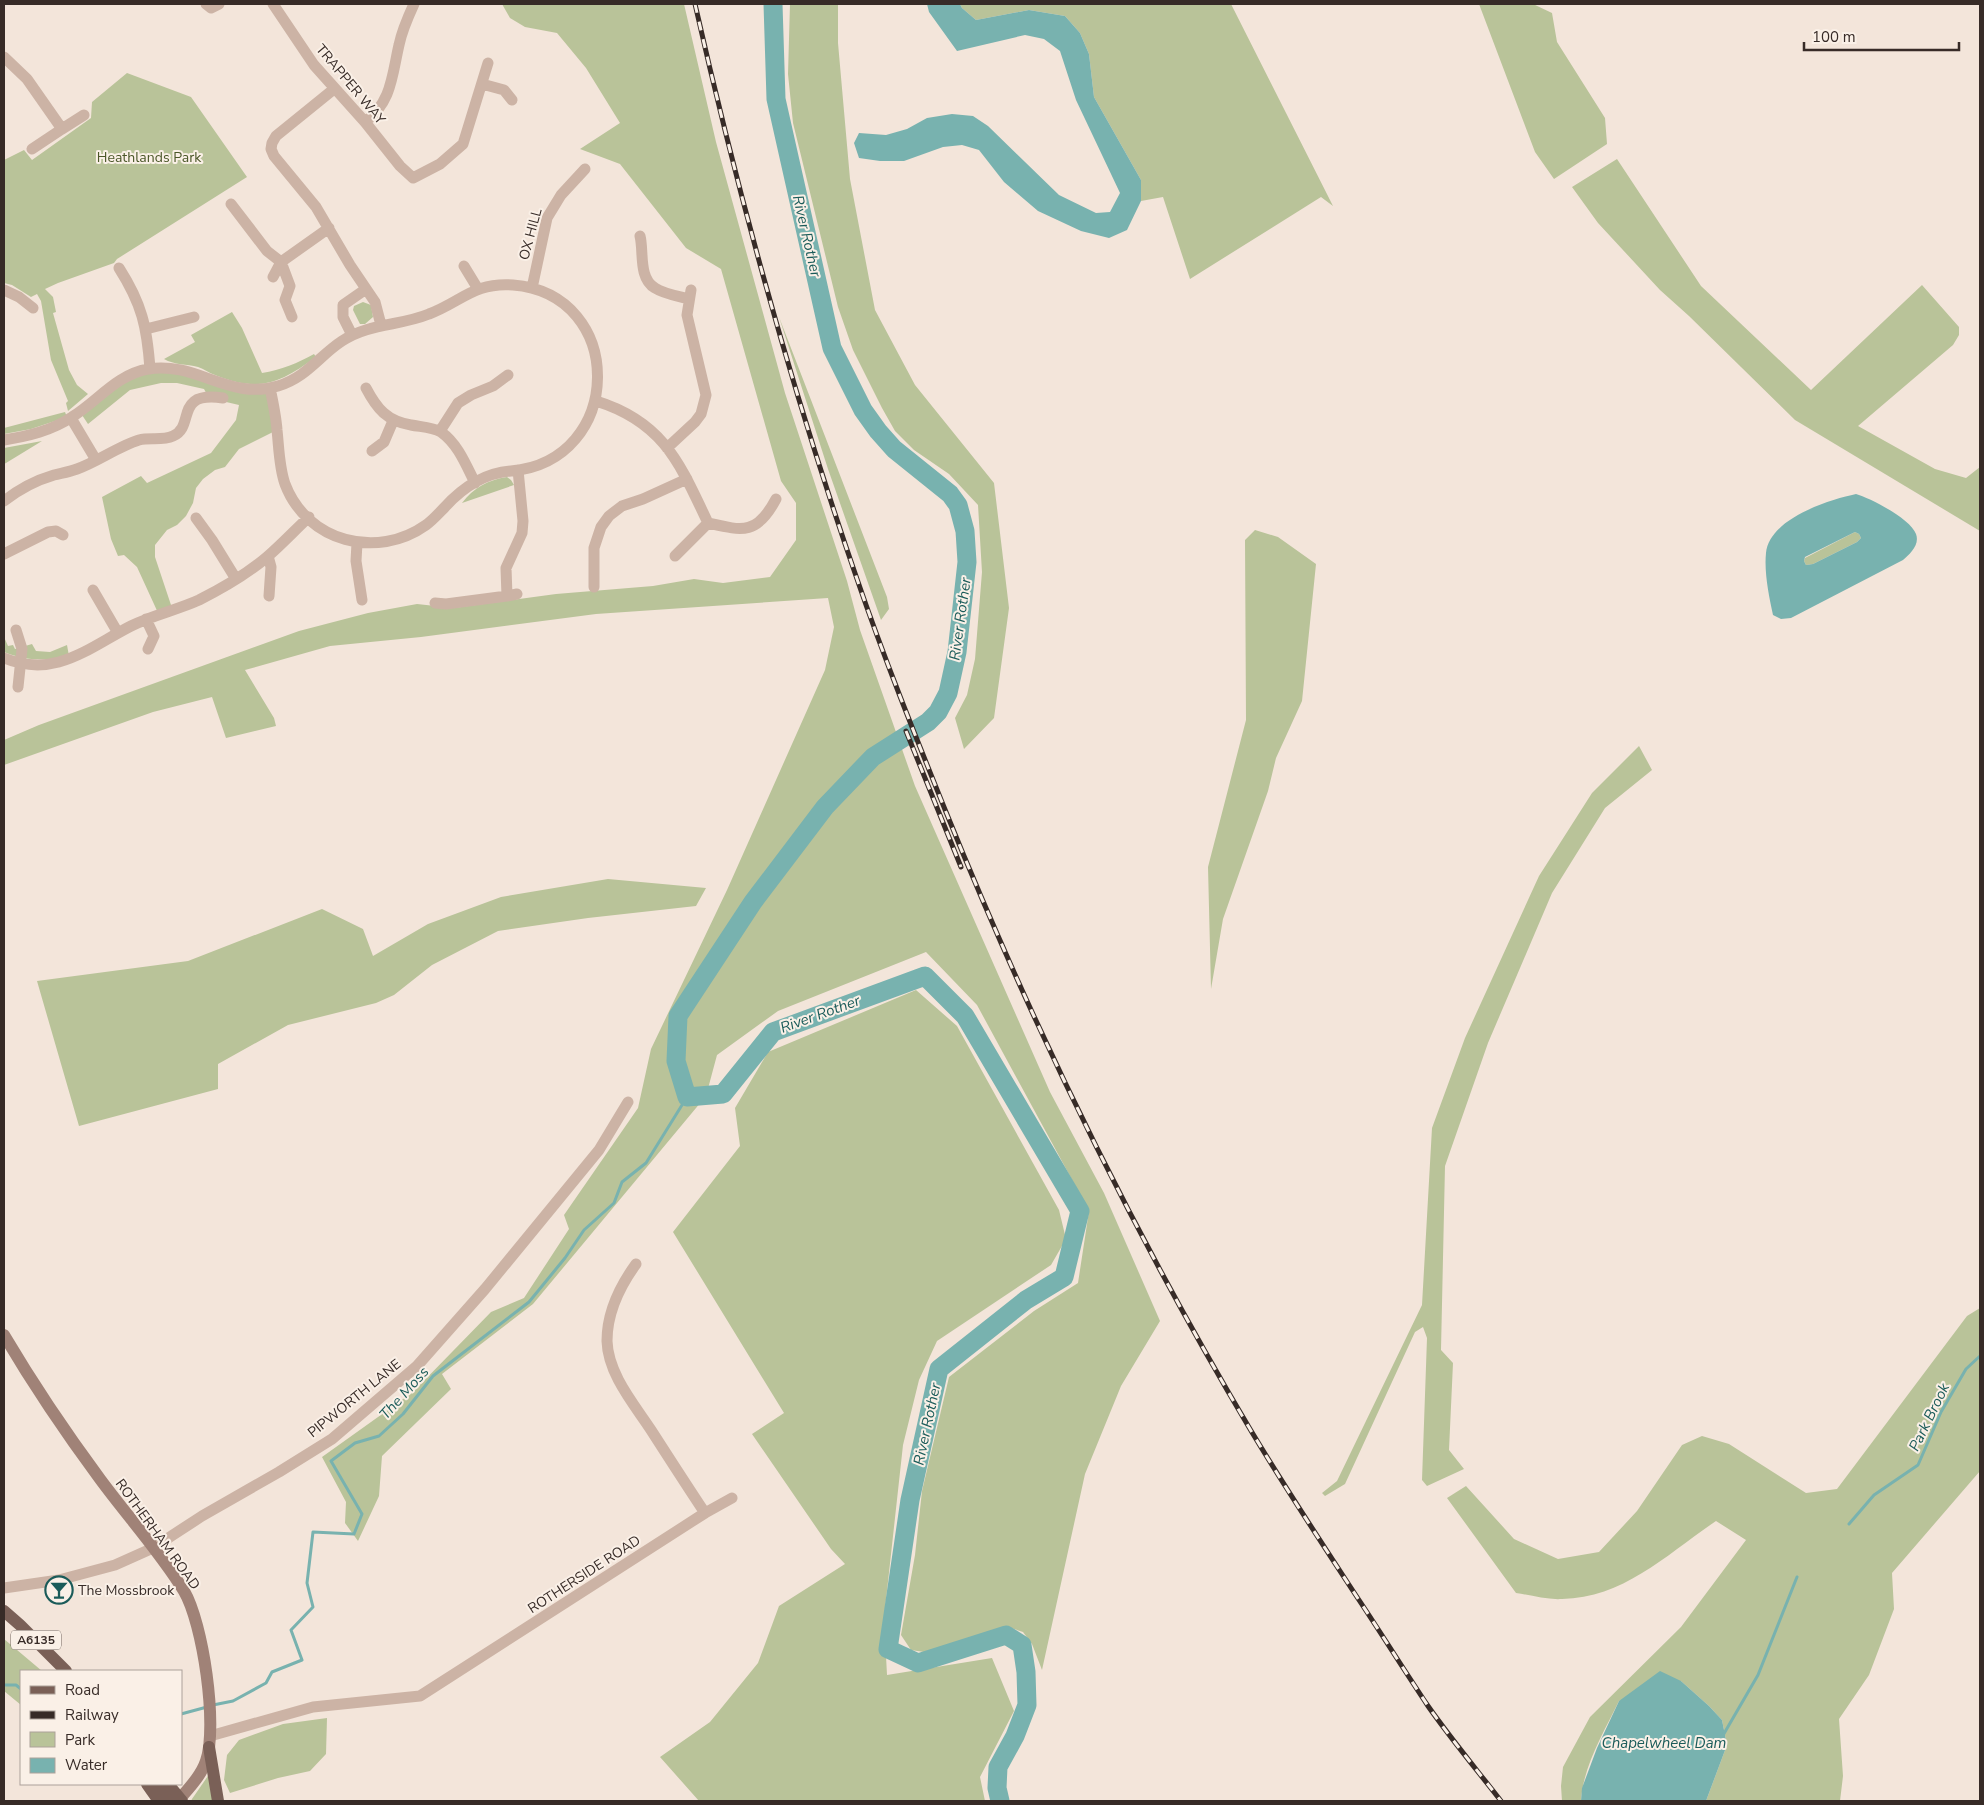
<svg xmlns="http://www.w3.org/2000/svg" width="1984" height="1805" font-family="'Nunito Sans',sans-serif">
<rect width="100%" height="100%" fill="#f3e5da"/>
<path fill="#b9c399" d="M502 4H684L716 142 785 393 847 581 860 630 915 786 1050 1092 1104 1193 1160 1321 1121 1386 1085 1474 1042 1670 1032 1644 1023 1632 1008 1627 924 1652 911 1650 901 1635 915 1555 922 1491 949 1377 1034 1311 1078 1283 1089 1211 977 1005 926 952 778 1011 717 1055 706 1096 533 1304 442 1374 451 1389 382 1456 379 1496 358 1541 345 1523 346 1502 322 1457 413 1392 491 1312 524 1298 569 1229 564 1215 638 1108 651 1049 727 890 825 670 834 627 828 598 596 614 421 637 330 646 245 670 274 718 276 726 226 738 212 697 153 712 4 765V740L39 725 299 631 368 613 417 604 454 608 556 594 653 586 694 579 723 583 770 577 796 540V503L781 481 721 269 686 248 620 164 580 149 620 123 586 68 557 33 525 27 510 18Z
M790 4H838V43L850 179 875 310 915 385 994 483 1009 608 994 718 964 749 955 718 967 695 975 659 982 572 978 505 949 474 914 450 895 431 882 408 853 350 838 307 793 123 788 74Z
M960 4H1231L1333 206 1321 197 1190 279 1163 197 1141 201V180L1094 97 1089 54 1080 33 1065 16 1029 10 976 20 962 8Z
M1479 4H1533L1552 13 1557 42 1605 118 1607 144 1554 179 1535 152Z
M127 73 191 97 247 177 117 259 114 263 58 283 45 289 53 297 56 312 53 313 69 370 77 385 88 394 68 411 66 403 68 401 51 360 41 301 37 294 31 297 12 285 4 283V160L24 150 32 160 91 118 92 102Z
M1617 159 1701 286 1811 390 1922 285 1959 327V335L1953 345 1858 426 1935 469 1966 478 1980 467V531L1795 420 1689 316 1660 290 1598 223 1572 187Z
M363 302 371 305 373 317 365 324H360L353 310 354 306Z
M232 312 242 328 262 373C281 370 298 363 314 354L316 357C280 383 260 393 215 375 209 373 204 369 198 367 187 364 174 365 164 359L195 342 191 335Z
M779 317 887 597 889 609 881 620 828 469Z
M150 369 265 388 277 430 239 449 225 467 215 470 203 479 196 488 193 503 186 516 177 525 167 530 155 545V557L173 611 159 615 137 567 124 555 118 556 111 539 102 497 141 476 147 483 211 453 236 420 239 405 209 398 204 389 177 383H161L130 390 88 424 80 412 97 397Z
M65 412 67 417 31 429 4 434V428Z
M42 441 6 463 4 464V448Z
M507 477 511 480 514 485 462 503C473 488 488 480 507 477Z
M1255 530 1278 537 1316 564 1302 701 1276 758 1268 791 1223 919 1211 989 1208 867 1246 720 1245 540Z
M1855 532 1859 534 1861 538 1857 542 1813 564 1806 565 1804 561 1805 558Z
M4 637 8 646 13 645 15 649 32 644 36 651 50 652 67 645 69 656C47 661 25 661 4 652Z
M1639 746 1652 770 1605 808 1552 893 1488 1043 1445 1166 1441 1350 1453 1363 1449 1450 1464 1469 1427 1486 1422 1480 1427 1338 1423 1327 1415 1332 1345 1484 1325 1496 1322 1493 1337 1481 1422 1305 1432 1128 1465 1038 1539 876 1592 793Z
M608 879 706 888 696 906 588 918 498 931 432 965 394 995 376 1003 288 1025 218 1064V1089L79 1126 37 981 188 961 322 909 363 929 373 956 428 924 501 897Z
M916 990 957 1026 1059 1210 1066 1239 1051 1265 937 1341 919 1380 903 1445 884 1618 887 1675 992 1658 1014 1711 980 1777 985 1801H699L660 1757 710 1722 758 1663 779 1606 845 1564 831 1549 752 1434 784 1413 673 1232 740 1146 735 1108 768 1052Z
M1980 1308V1471L1892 1573 1894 1609 1869 1675 1839 1719 1843 1776 1840 1801H1706L1727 1745 1722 1720 1709 1706 1681 1681 1619 1701C1604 1732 1583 1766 1581 1801H1562L1561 1786 1563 1767 1590 1717 1681 1627 1746 1540 1716 1521C1667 1554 1624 1598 1562 1599 1547 1600 1531 1595 1516 1593L1447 1498 1466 1486 1514 1539 1558 1559 1599 1552 1637 1511 1682 1445 1702 1436 1729 1444 1806 1493 1837 1489 1967 1316Z
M4 1639 42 1671H21V1705L4 1691Z
M327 1718 326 1754 310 1771 278 1778 230 1793 224 1780 227 1755 239 1740 283 1724Z
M210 1773 214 1801H191L192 1799Z"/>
<path fill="#78b2af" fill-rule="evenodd" d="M927 4H960L962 8 976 20 1029 10 1065 16 1080 33 1089 54 1094 97 1141 180V201L1127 230 1109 238 1081 231 1038 211 1004 182 979 150 962 145 943 147 904 161H880L859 158 854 143 859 133 886 135 907 129 927 118 952 114 973 116 988 126 1059 195 1096 213 1110 212 1120 193 1076 100 1060 51 1044 39 1025 35 957 51 929 12Z
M1856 494C1870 498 1911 519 1916 534 1920 545 1910 554 1903 560L1791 618 1781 619 1773 615C1769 596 1764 573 1766 553 1769 519 1828 500 1856 494ZM1855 532 1859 534 1861 538 1857 542 1813 564 1806 565 1804 561 1805 557Z
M1660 1671 1681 1681 1709 1706 1722 1720 1727 1745 1706 1801H1581L1582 1788 1597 1748 1619 1701Z"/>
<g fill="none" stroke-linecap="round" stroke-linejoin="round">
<path stroke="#78b2af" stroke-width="3" d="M1849 1524 1874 1495 1918 1465 1941 1412 1966 1369 1980 1356
M4 1685H16L21 1689
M213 1705 233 1701 266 1683 272 1672 302 1660 291 1630 313 1607 307 1583 313 1532 354 1534 362 1514 331 1461 355 1443 379 1436 403 1414 433 1376 529 1302 565 1258 584 1230 614 1203 622 1182 646 1163 687 1097
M181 1714 207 1707
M1722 1737 1758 1675 1797 1577"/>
<path stroke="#78b2af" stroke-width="19" d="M773 4 776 99 832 348 863 410 878 431 894 449 950 494 958 505 965 531 967 562 957 652 948 693 938 712 928 722 873 757 825 807 753 902 678 1016 676 1061 687 1097 723 1094 773 1032 925 976 965 1016 1080 1211 1064 1277 1026 1300 939 1369 910 1500 888 1649 918 1663 1006 1635 1022 1645 1026 1672 1027 1705 1015 1736 998 1767 997 1788 1000 1801"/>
<path stroke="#ccb3a5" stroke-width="11" d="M206 4 211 8 219 4
M273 4 314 65 365 122 400 166 413 178 440 164 463 144 488 63
M4 57 27 79 62 129 32 149
M482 84 504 90 512 100
M334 89 276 136 272 143 271 149 274 156 316 207 350 265 375 302 381 325
M365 122C392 102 392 75 399 45 402 30 408 17 414 4
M62 129 84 115
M231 204 267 251 281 262 290 286 285 300 292 317
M640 236C644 251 638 278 655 288 664 294 678 296 689 299
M464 266 478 289
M119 268C142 304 147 327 150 369
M273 277 281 262 329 228
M532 288 547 218 561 195 585 169
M4 290 19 297 33 308
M146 329 194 317
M352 335 343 317V305L366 289
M366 388C377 409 387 421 411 425 421 427 432 427 441 432 458 444 466 465 475 483
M596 401C664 422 680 464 708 523
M71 418 96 460
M440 431 458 403 471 395 493 386 508 375
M4 440C28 436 51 431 72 417 99 400 116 375 148 369 197 361 229 401 278 386 307 377 319 356 342 341 369 323 400 326 429 314 461 302 474 282 513 285 627 294 625 461 511 471 484 473 462 488 444 508 438 514 433 520 426 525 377 560 307 542 285 484 279 467 279 448 277 430 276 416 273 402 270 388
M667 448 695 422 701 414 706 395 687 315 691 290
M372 451 384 442 393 421
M4 501C18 490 37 480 54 475 62 473 69 472 77 469 97 462 119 446 139 440 150 437 162 441 173 436 196 426 173 391 223 398
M196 518 212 540 236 579
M708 523C743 531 757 535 776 499
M357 543 356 561 362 600
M4 554 48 532 56 531 63 535
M268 556 271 567 269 596
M675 556 708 523
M594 587V548L601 527 609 516 622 506 643 499 687 479
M93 590 118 633
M517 594 507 596 506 568 522 533 523 521 518 470
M435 603 446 604 507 596
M146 619 154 636 148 649
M16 630 22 649 18 687
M4 658C55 679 88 648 131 626 153 615 177 610 199 600 223 588 247 574 267 557 281 545 295 530 309 517
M705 1513 732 1498
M4 1588 59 1580 115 1565 153 1548 202 1516 279 1472 332 1439 417 1366 485 1289 599 1150 628 1102
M210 1736 313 1707 420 1696 705 1513C687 1486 669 1458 651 1430 634 1404 608 1374 607 1341 607 1313 620 1286 636 1264"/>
<path stroke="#a08277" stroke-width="12" d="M4 1335C33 1384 66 1433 100 1479 128 1517 160 1552 184 1591 203 1623 218 1726 206 1761 201 1776 188 1789 178 1801"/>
<path stroke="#7a6057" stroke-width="12" d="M4 1611 20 1625 66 1671
M209 1747 218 1801
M147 1784 159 1801
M159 1784 168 1801
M168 1784 182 1801"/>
<g stroke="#372b27" stroke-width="5">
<path id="rail" d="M695 4C739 198 792 391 857 579 884 658 915 735 946 812 1032 1025 1133 1232 1250 1429 1284 1486 1321 1542 1357 1597 1381 1633 1404 1670 1428 1706 1451 1739 1477 1770 1501 1801
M906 731 961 867"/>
</g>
<use href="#rail" stroke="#faf0e7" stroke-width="3" stroke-dasharray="9" stroke-linecap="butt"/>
</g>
<defs>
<g id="bar-ring" transform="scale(1.4375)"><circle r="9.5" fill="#faf0e7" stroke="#1a5b59" stroke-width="1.5"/><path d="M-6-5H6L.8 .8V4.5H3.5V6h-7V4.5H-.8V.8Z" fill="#1a5b59"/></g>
</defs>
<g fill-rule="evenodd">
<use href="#bar-ring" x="59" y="1590"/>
</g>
<g text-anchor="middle" stroke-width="4" stroke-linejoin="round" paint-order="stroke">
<rect fill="#faf0e7" stroke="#726661" stroke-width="1" x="11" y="1630.5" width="50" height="19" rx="4"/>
<g font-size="12" font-weight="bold" fill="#372b27">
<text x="36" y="1644">A6135</text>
</g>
<g font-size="14" fill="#372b27" stroke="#faf0e7">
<text transform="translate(351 84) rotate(50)" y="5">TRAPPER WAY</text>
<text transform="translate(530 234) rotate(-75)" y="5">OX HILL</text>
<text transform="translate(354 1398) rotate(-39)" y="5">PIPWORTH LANE</text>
<text transform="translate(158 1534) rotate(54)" y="5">ROTHERHAM ROAD</text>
<text transform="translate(584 1574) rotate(-33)" y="5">ROTHERSIDE ROAD</text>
</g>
<g font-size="14" fill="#4b5729" stroke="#faf0e7">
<text x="149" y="162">Heathlands Park</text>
</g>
<g font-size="14" fill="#372b27" stroke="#faf0e7" text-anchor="start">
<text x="78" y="1595">The Mossbrook</text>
</g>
<g font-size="15" font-style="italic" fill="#1a5b59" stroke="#faf0e7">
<text transform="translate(807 236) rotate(77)" y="5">River Rother</text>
<text transform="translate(960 619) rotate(-82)" y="5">River Rother</text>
<text transform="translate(820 1014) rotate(-20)" y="5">River Rother</text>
<text transform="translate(404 1393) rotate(-48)" y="5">The Moss</text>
<text transform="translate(1929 1417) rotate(-64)" y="5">Park Brook</text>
<text transform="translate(927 1424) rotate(-78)" y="5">River Rother</text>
<text x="1664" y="1748">Chapelwheel Dam</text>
</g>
</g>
<rect width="1984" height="1805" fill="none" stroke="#372b27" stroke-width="10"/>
<rect x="20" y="1670" width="162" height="115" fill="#faf0e7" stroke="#aca19a"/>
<rect x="30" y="1686" width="25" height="8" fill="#7a6057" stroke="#aca19a"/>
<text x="65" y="1695" font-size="15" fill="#372b27">Road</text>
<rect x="30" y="1711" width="25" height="8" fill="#372b27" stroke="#aca19a"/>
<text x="65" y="1720" font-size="15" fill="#372b27">Railway</text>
<rect x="30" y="1732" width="25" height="15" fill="#b9c399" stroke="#aca19a"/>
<text x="65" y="1745" font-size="15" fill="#372b27">Park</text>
<rect x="30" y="1758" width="25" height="15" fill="#78b2af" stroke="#aca19a"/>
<text x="65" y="1770" font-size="15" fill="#372b27">Water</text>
<path d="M1804 42v8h155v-8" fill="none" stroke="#372b27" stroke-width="2.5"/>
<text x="1812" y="42" font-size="15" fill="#372b27" stroke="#faf0e7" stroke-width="4" paint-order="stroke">100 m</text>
</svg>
